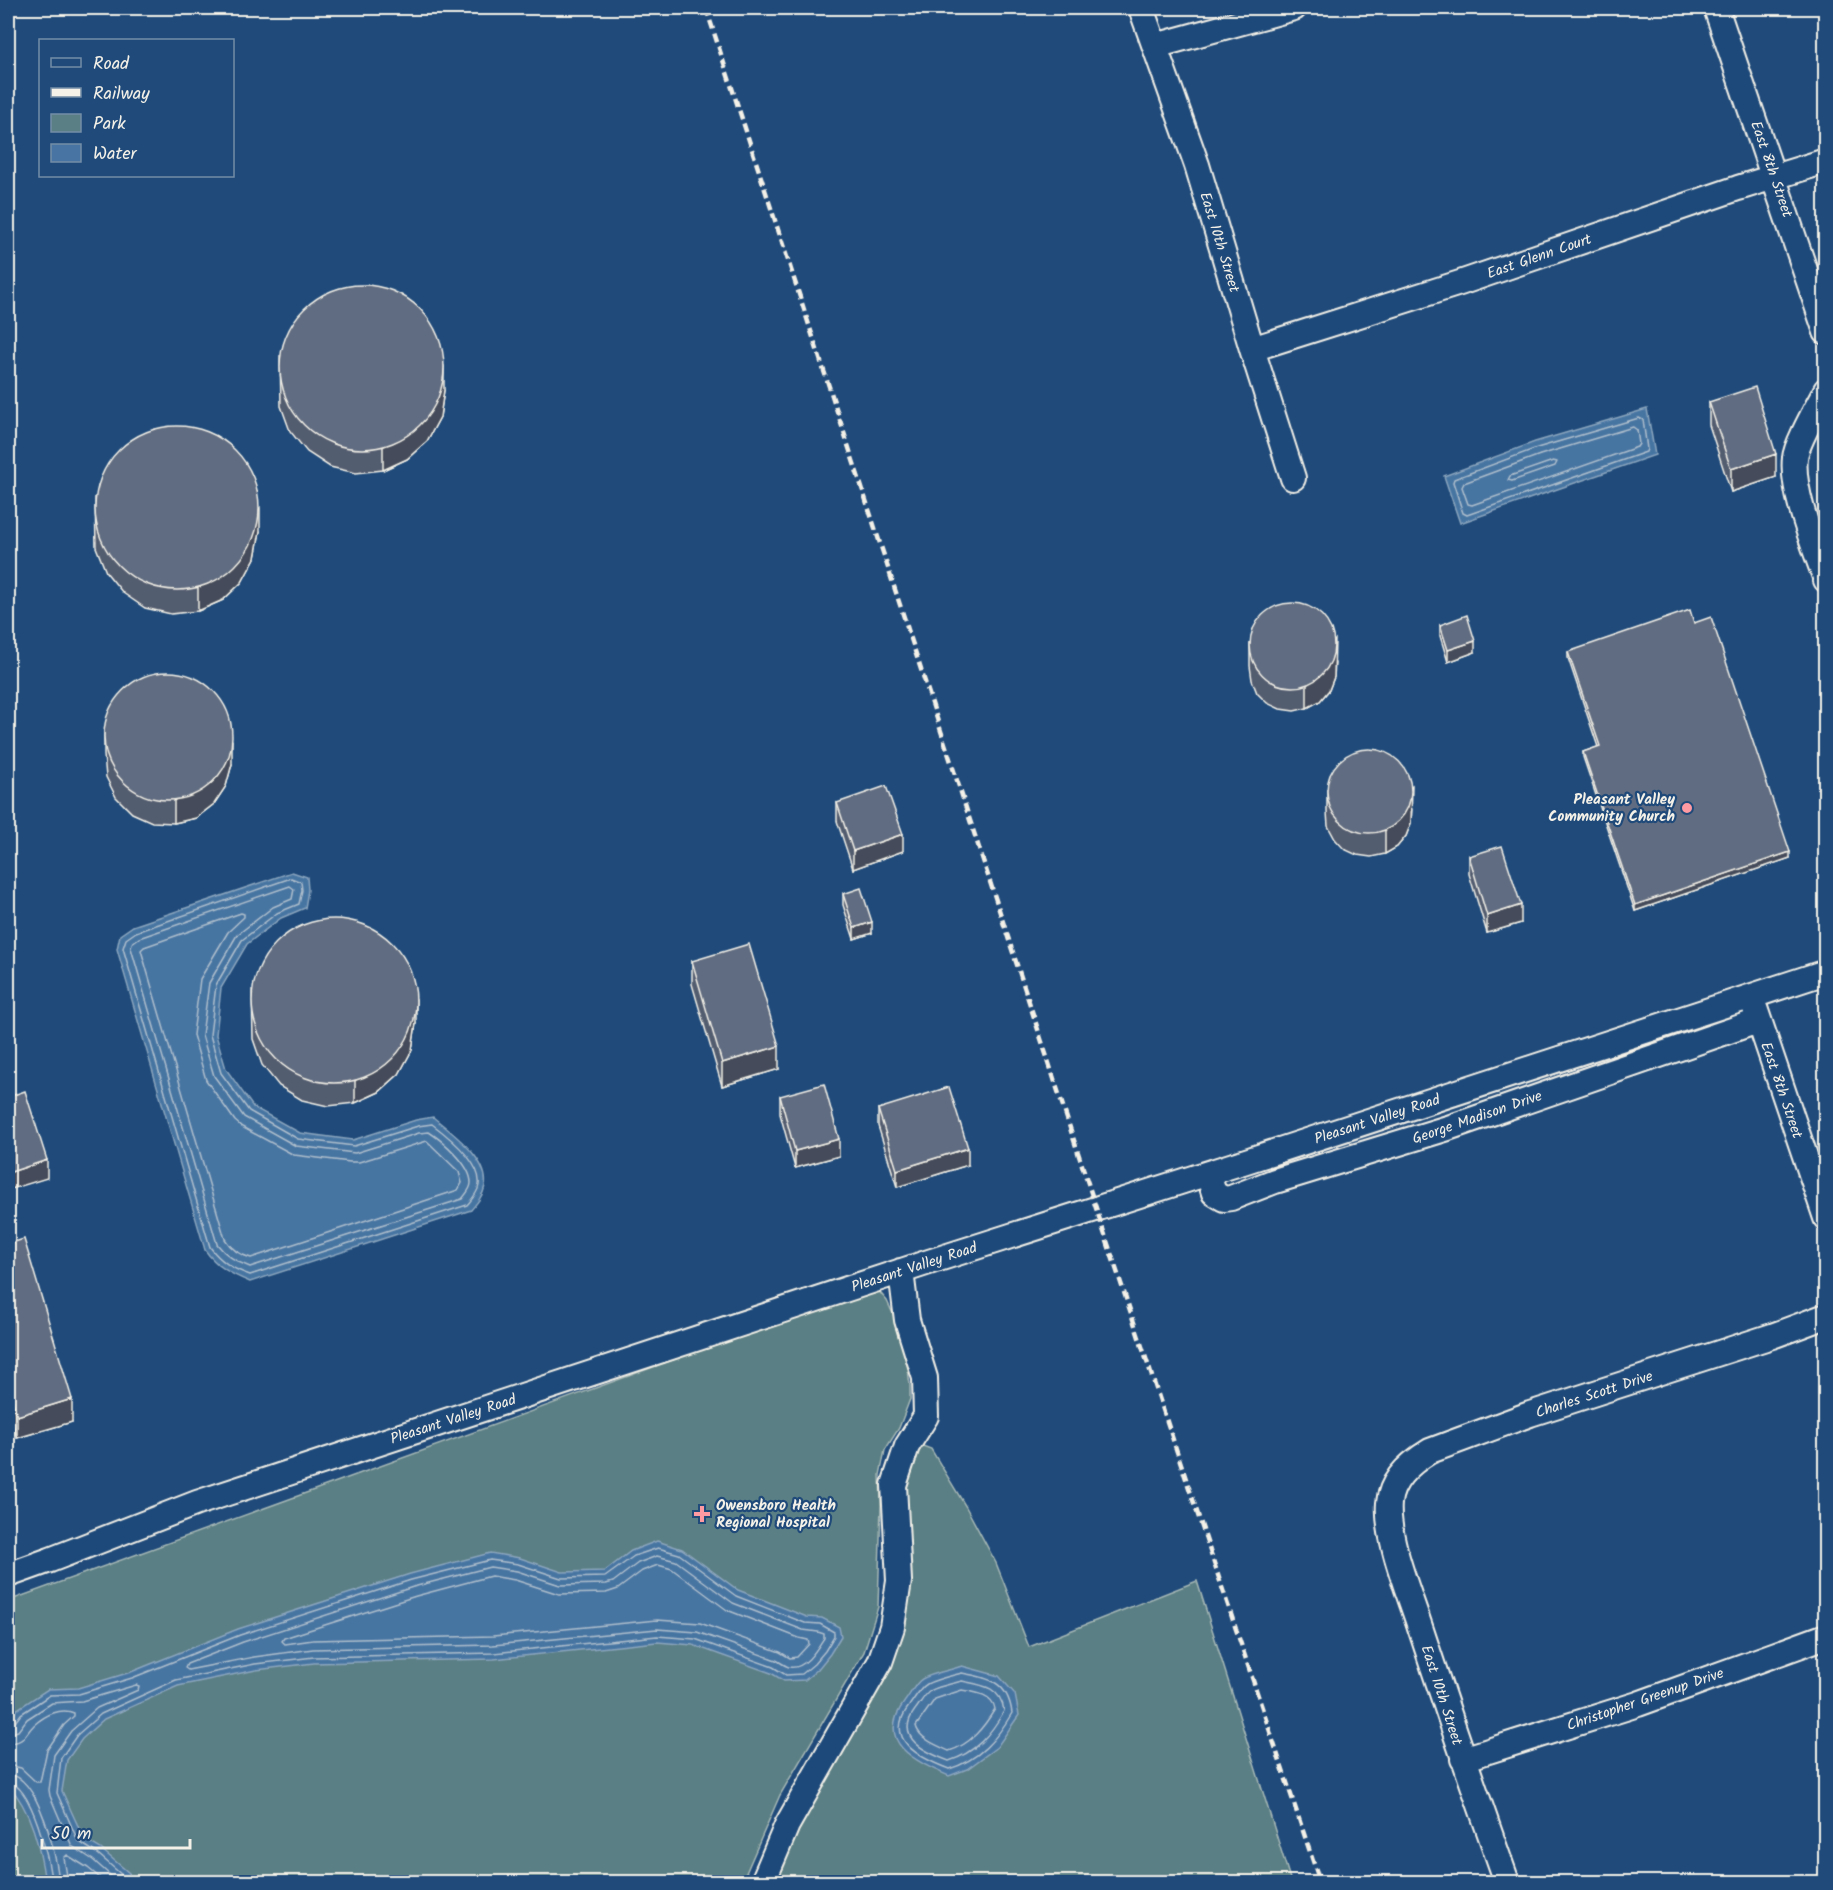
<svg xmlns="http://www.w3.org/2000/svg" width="1833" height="1890" font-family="Kalam,sans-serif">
<rect width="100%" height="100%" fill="#1f4a7a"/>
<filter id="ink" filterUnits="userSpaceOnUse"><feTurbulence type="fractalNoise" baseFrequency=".0167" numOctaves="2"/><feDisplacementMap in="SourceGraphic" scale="12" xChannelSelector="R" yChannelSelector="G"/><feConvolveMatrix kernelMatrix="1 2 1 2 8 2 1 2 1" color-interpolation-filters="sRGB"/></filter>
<g filter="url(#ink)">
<path fill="#5a7f84" stroke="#a7b8b6" stroke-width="1.5" d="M877 1289 887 1301 894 1316 907 1363 910 1385V1399L899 1428 885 1450 880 1475 881 1505 878 1607 864 1652 780 1795 742 1882H8V1601L866 1290Z
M920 1445 931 1449 966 1507 996 1563 1029 1647 1197 1581 1291 1882H773L789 1841 870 1699 903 1480Z"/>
<path fill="#4774a2" stroke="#8ca6be" stroke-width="1.5" d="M1647 409 1655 455 1460 523 1444 476 1535 442Z
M292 872 307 877 308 890 305 908 281 918 247 944 221 988 216 1035 226 1069 253 1107 300 1133 353 1140 416 1120 433 1117C451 1132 490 1160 485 1186 483 1196 477 1203 471 1210L250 1282C231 1274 217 1267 205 1250L117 949 120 935 133 926Z
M657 1541 682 1549 738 1590 807 1617 822 1618 839 1627 841 1636 830 1654 818 1669 805 1680 784 1681 771 1673 693 1645 657 1642 494 1659 314 1663 256 1670 178 1686 104 1719 82 1739 67 1760 62 1791 84 1839 101 1849 129 1873 132 1882H45C40 1849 32 1810 8 1785V1725L16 1710 48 1689 78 1688 131 1672 238 1629 410 1574 490 1553 520 1558 562 1572 605 1571 631 1551Z
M962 1666 999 1676 1015 1694 1019 1715 997 1747 967 1769 949 1776C915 1761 874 1743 905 1701 910 1695 915 1683 922 1679 932 1673 951 1670 962 1666Z"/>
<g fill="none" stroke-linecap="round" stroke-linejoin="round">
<path stroke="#afbfcc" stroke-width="1.5" d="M1639 418 1643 420 1647 449 1646 452 1467 515 1463 513 1453 482 1454 479 1537 448Z
M1633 427 1637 430 1639 444 1637 447 1472 505 1468 504 1462 487 1464 483 1540 455Z
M1553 461 1557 462 1555 466 1512 481 1508 480 1510 476Z
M291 878 301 882 302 890 299 904 277 913 242 940 216 985 210 1035 221 1073 249 1111 298 1139 354 1146 418 1126 432 1124C448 1136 482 1163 479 1185 478 1193 472 1199 467 1205L250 1275C233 1269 221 1262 210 1247L123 948 126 939 136 932Z
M290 886 294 889 292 899 273 907 237 935 209 983 202 1035 214 1076 244 1117 296 1146 355 1153 419 1133 429 1132C443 1141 471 1165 471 1183 471 1189 466 1194 462 1199L250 1267C236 1262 226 1256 217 1244L131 948 132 943 139 938Z
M241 913 244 914V917L228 932 200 979 193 1035 206 1080 235 1121 242 1127 294 1155 350 1162H359L427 1141 459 1172 462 1183 458 1190 251 1258C240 1255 231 1249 225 1239L141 950 144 947Z
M657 1556 676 1561 733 1603 803 1630 818 1632 824 1634V1638C817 1649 805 1670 789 1667 785 1666 780 1662 776 1660L697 1632 657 1629 493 1645 313 1649 254 1657 188 1670 185 1668 187 1664 243 1642 413 1587 490 1567 517 1571 560 1585 606 1584 613 1582 638 1563Z
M658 1565 672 1569 727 1610 799 1638 808 1640 809 1644 797 1657 790 1658 780 1652 700 1623 657 1620 493 1636 313 1640 285 1644 282 1641 284 1638 416 1596 491 1576 515 1580 559 1594 606 1593 618 1589 642 1571Z
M962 1673C990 1678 1008 1682 1012 1713 997 1739 979 1760 949 1769 920 1758 883 1740 909 1706 914 1699 920 1688 927 1684 937 1679 951 1676 962 1673Z
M962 1681C983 1685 1001 1687 1004 1711 991 1734 975 1753 949 1761 925 1752 894 1738 915 1710 920 1704 924 1695 930 1691 939 1686 952 1684 962 1681Z
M962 1690C974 1692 993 1694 995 1709 984 1727 970 1745 949 1751 938 1746 919 1739 916 1726L935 1699Z
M8 1727 13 1725 21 1714 50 1695 79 1694 132 1678 240 1635 411 1580 490 1560 518 1564 561 1578 605 1577 634 1556 658 1548 679 1554 736 1596 805 1623 820 1624 834 1632V1636L825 1651 814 1664 802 1674 786 1675 773 1667 695 1639 657 1636 494 1653 314 1657 255 1664 176 1680 101 1714 77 1735 61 1758 57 1793 78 1841 98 1854 123 1876 126 1882
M8 1734 18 1731 27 1719 52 1703 82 1701 136 1685 139 1686 138 1690 97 1708 71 1731 54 1755 49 1790 50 1796 61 1822 72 1846 93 1860 118 1882
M8 1743C25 1743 24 1735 34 1725 45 1715 61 1707 74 1713V1716L64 1725 47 1750 40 1782H36L21 1768 8 1765
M8 1774C39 1776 57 1857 59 1882
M8 1782C32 1785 50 1861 51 1882
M68 1882 64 1858 67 1855 88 1868 105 1882"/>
<g stroke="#f4f1e8" stroke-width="28">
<path id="minor" d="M1141 8 1197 165 1252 349 1293 478
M1716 8 1826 332
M1155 46 1294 8
M1252 349 1460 283 1738 188 1826 161
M1826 390C1818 406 1796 444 1795 458 1791 491 1815 548 1826 580
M1754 1005 1826 1218
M1208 1174 1214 1193 1224 1199 1231 1198 1275 1181 1448 1128 1758 1021
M8 1575 50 1560 197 1503 929 1262 1243 1162 1826 972
M1463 1759 1638 1704 1826 1636
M763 1882 787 1825 880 1662 892 1627 899 1581 894 1485 907 1446 926 1416 925 1378 907 1320 901 1271
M1507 1882C1477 1798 1448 1712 1420 1627 1409 1593 1386 1538 1389 1503 1391 1479 1410 1463 1430 1451L1530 1414 1772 1336 1826 1316"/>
</g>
<use href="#minor" stroke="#1f4a7a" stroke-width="24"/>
<path stroke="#f4f1e8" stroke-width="4.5" stroke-dasharray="9 4.5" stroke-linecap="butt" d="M706 8 1096 1208 1320 1882"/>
</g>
<path fill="#535d6f" stroke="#f4f1e8" stroke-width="1.5" d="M280 356 444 390 440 417 427 441 407 459 383 470 356 473 330 467 307 452 290 431 281 406Z
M1709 402 1776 477 1731 492 1709 425Z
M95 497 260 531 255 558 242 582 223 600 198 611 171 614 145 608 123 593 106 572 96 547Z
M1694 623 1790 858 1635 911 1583 757V752L1598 747 1568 658V652Z
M1440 625 1475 652 1448 662 1440 636Z
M1250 643 1335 663 1334 677 1329 690 1320 701 1307 708 1294 711 1280 709 1267 703 1257 693 1252 680 1250 666Z
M104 732 232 764 226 786 214 804 196 818 174 823 152 822 132 813 116 797 106 777 104 755Z
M1327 789 1412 809 1411 823 1406 836 1397 847 1385 854 1371 857 1357 855 1344 849 1335 839 1328 826 1327 812Z
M837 803 903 851 853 869 837 821Z
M1469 856 1521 923 1487 933 1469 874Z
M843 894 872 933 854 939 843 905Z
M692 961 779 1069 722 1086 692 984Z
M252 990 416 1023 412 1050 399 1074 379 1092 355 1103 328 1106 302 1100 279 1086 262 1065 253 1039Z
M780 1096 839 1156 795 1168 780 1114Z
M878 1109 968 1165 897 1187 878 1126Z
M8 1244 72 1422 17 1438 8 1407Z"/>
<path fill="#444c5a" stroke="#f4f1e8" stroke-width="1.5" d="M444 367V390L440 417 427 441 407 459 383 470V447Z
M1776 454V477L1731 492V469Z
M260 508V531L255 558 242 582 223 600 198 611V588Z
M1335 640 1334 677 1329 690 1320 701 1307 708V685Z
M1475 641V652L1448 662V650Z
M232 741V764L226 786 214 804 196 818 174 823V801Z
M1412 786 1411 823 1406 836 1397 847 1385 854V831Z
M903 834V851L853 869V851Z
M1790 852V858L1635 911V905Z
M1521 905V923L1487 933V916Z
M872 922V933L854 939V928Z
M416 1000V1023L412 1050 399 1074 379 1092 355 1103V1081Z
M779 1046V1069L722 1086V1063Z
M839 1139V1156L795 1168V1151Z
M968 1148V1165L897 1187V1170Z
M47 1160V1178L8 1190V1173Z
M72 1399V1422L17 1438V1416Z"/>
<path fill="#616c81" stroke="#f4f1e8" stroke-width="1.5" d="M280 367a82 82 0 1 1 164 0a82 82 0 1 1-164 0Z
M1755 387 1776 454 1731 469 1709 402Z
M95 508a82 82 0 1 1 164 0a82 82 0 1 1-164 0Z
M1250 645a42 42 0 1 1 84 0a42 42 0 1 1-84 0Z
M1690 610 1694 623 1711 617 1790 852 1635 905 1583 752 1600 746 1568 652Z
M1467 615 1475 641 1448 650 1440 625Z
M104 736a64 64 0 1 1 128 0a64 64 0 1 1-128 0Z
M1327 791a42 42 0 1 1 84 0a42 42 0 1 1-84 0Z
M886 786 903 834 853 851 837 803Z
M1502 846 1521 905 1487 916 1469 856Z
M861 888 872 922 854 928 843 894Z
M252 1001a82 82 0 1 1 164 0a82 82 0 1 1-164 0Z
M749 944 779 1046 722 1063 692 961Z
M824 1084 839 1139 795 1151 780 1096Z
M949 1087 968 1148 897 1170 878 1109Z
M25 1091 47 1160 8 1173V1097Z
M24 1239 72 1399 17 1416 8 1384V1244Z"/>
</g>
<g fill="#ff9aa2" stroke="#1f4a7a" stroke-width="2">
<circle cx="1687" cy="808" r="6"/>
<path d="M699 1505h6v6h6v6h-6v6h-6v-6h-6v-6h6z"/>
</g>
<g text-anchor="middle" stroke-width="4.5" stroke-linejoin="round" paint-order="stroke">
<g font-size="15" fill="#f4f1e8" stroke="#1f4a7a">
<text transform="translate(1772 169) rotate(71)" y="5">East 8th Street</text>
<text transform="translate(1220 242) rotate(73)" y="5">East 10th Street</text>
<text transform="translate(1539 256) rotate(-19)" y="5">East Glenn Court</text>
<text transform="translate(1782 1090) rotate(71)" y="5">East 8th Street</text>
<text transform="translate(1477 1117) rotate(-19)" y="5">George Madison Drive</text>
<text transform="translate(1377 1119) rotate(-18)" y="5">Pleasant Valley Road</text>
<text transform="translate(914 1267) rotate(-18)" y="5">Pleasant Valley Road</text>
<text transform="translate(1594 1394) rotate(-18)" y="5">Charles Scott Drive</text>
<text transform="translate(453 1419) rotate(-18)" y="5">Pleasant Valley Road</text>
<text transform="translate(1442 1695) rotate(72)" y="5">East 10th Street</text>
<text transform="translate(1645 1699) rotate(-19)" y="5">Christopher Greenup Drive</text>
</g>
<g font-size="15" font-weight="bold" fill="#f4f1e8" stroke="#1f4a7a" text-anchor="end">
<text x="1675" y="804">Pleasant Valley<tspan x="1675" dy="17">Community Church</tspan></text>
<text x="716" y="1510" text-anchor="start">Owensboro Health<tspan x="716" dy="17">Regional Hospital</tspan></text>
</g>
</g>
<rect width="1833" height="1890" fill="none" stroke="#1f4a7a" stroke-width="30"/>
<rect x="15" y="15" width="1803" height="1860" fill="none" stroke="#f4f1e8" stroke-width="2" filter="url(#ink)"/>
<rect x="39" y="39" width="195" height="138" fill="#1f4a7a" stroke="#748da6" stroke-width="1.5"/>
<rect x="51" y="58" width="30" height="9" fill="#1f4a7a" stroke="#748da6" stroke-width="1.5"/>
<text x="93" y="69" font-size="18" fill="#f4f1e8">Road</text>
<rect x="51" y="88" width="30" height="9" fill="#f4f1e8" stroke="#748da6" stroke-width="1.5"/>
<text x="93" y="99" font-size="18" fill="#f4f1e8">Railway</text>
<rect x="51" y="114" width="30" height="18" fill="#5a7f84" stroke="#748da6" stroke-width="1.5"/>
<text x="93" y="129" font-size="18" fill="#f4f1e8">Park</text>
<rect x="51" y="144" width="30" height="18" fill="#4774a2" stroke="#748da6" stroke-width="1.5"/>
<text x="93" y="159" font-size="18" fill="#f4f1e8">Water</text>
<path d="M42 1839v9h148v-9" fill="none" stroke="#f4f1e8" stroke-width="3"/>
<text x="51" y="1839" font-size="18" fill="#f4f1e8" stroke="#1f4a7a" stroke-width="4.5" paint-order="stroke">50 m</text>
</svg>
